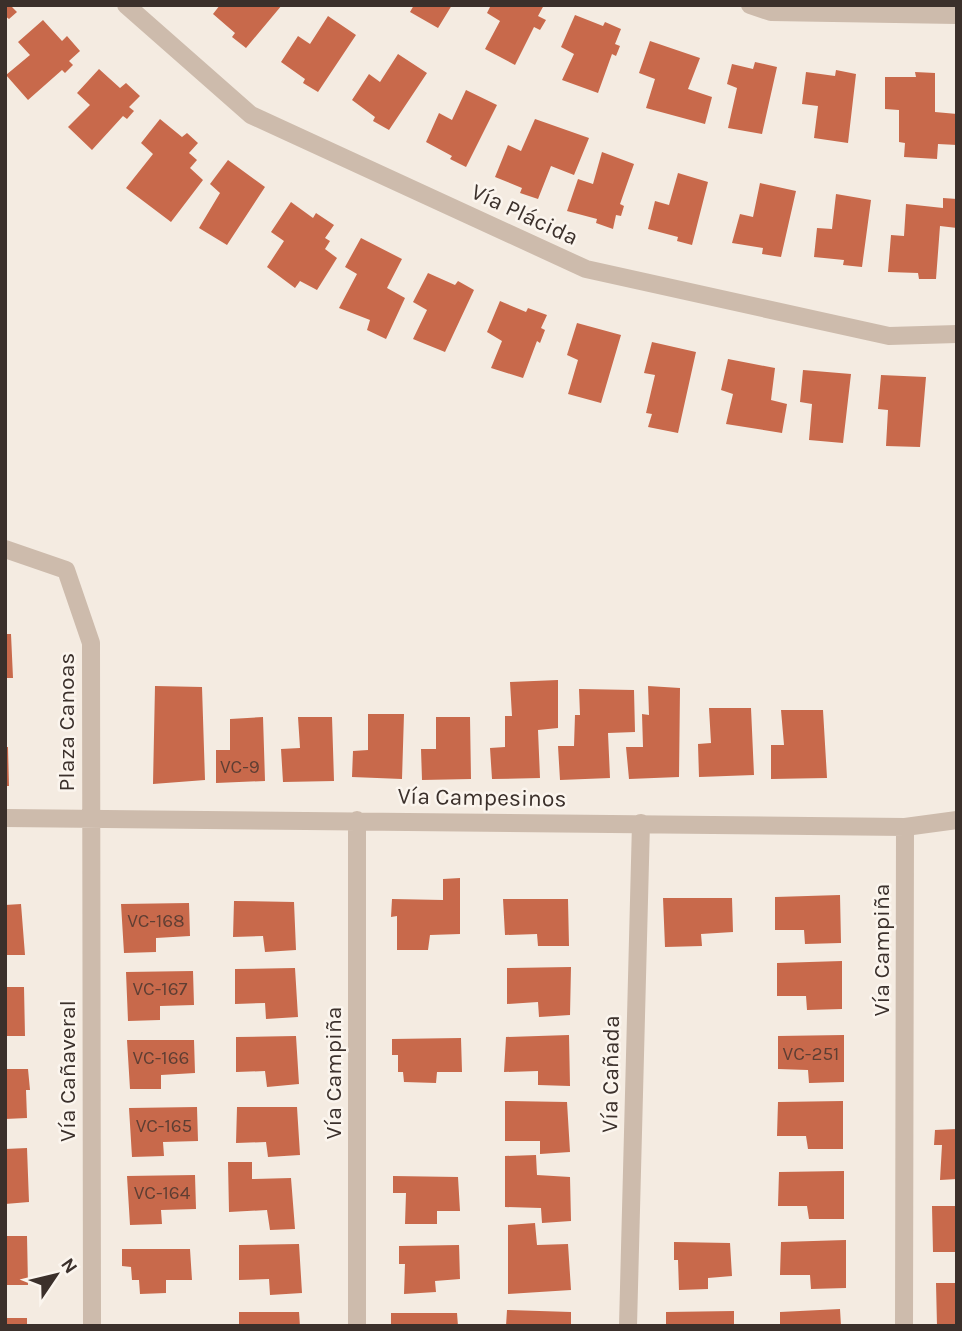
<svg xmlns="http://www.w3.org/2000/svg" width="962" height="1331" font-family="Karla,sans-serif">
<rect width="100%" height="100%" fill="#f4ebe1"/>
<path fill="#c8694b" d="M5 5H14L12 7 17 12 9 19 5 16Z
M220 5H282L246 48 232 37 235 33 213 14Z
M414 5H452L438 28 410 12Z
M491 5H544L538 16 546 20 540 30 534 27 515 65 485 49 500 21 487 13Z
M575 15 603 26 605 22 621 29 615 44 620 46 616 56 612 54 598 93 562 80 574 54 561 47Z
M328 16 356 35 318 92 303 83 305 79 281 62 298 36 310 44Z
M43 20 62 41 67 36 80 51 69 61 73 65 65 73 62 70 28 100 6 75 30 55 18 42Z
M650 41 700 58 688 89 712 97 705 124 646 108 655 79 639 73Z
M398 54 427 73 389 130 373 121 375 117 352 100 369 74 380 82Z
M755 62 777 67 762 134 728 128 737 88 727 84 732 64 753 69Z
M99 69 120 88 126 83 140 96 129 107 134 111 127 119 123 116 92 150 68 127 90 105 77 93Z
M836 70 856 74 848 143 814 138 818 106 802 104 806 72 835 76Z
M915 72 935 73V112L957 114V145L938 144 937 159 904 157 905 143 899 142V110L885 109V77H916Z
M466 90 497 105 466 167 450 159 452 156 426 142 439 113 452 120Z
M160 119 182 137 187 133 198 143 189 153 197 160 190 168 203 180 171 222 126 188 153 154 141 143Z
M535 119 589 138 574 175 551 166 538 199 520 193 522 188 495 177 508 145 521 151Z
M602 152 634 164 620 204 624 206 621 216 616 215 613 229 596 223 597 219 567 211 578 179 593 184Z
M228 160 265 187 227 245 199 228 220 193 210 184Z
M678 173 708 182 692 245 677 241 678 237 648 229 655 201 669 205Z
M760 183 796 191 781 257 762 254 763 248 732 243 740 214 753 217Z
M836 194 871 200 862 267 843 265 844 260 814 257 817 228 832 229Z
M943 198 957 199V228L940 226 936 279H919L918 273 888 272 891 235 904 236 906 204 943 208Z
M291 202 313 218 316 213 334 225 325 238 330 241 325 249 337 258 317 290 300 281 295 288 267 267 284 241 271 232Z
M361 238 402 259 387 288 405 298 386 339 367 330 370 320 339 308 357 274 345 267Z
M428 273 455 285 458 281 474 290 445 352 413 339 427 310 413 302Z
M500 301 526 312 528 308 547 315 541 328 545 330 540 343 537 341 523 378 491 368 502 341 487 332Z
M577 323 621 335 601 403 568 394 578 360 567 355Z
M652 342 696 352 678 433 648 427 652 414 646 413 655 375 644 373Z
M728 359 775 368 771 400 787 404 782 433 726 424 733 394 721 390Z
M803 370 851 374 843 443 809 440 812 404 800 402Z
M881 375 926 377 920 447 886 446 888 410 878 409Z
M5 634H11L13 678H5Z
M558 680V728L538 730 540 778 492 779 490 748 505 747V716H512L510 682Z
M155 686 202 687 205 780 153 784Z
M648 686 680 688 679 777 629 779 626 747H643L642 714 649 715Z
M579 689 634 690 635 732 608 733 610 778 560 780 558 746H574L575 715H580Z
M709 708H751L754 775 699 777 698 744 711 743Z
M781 710H823L827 778 771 779V745H784Z
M368 714H404L402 779 352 777 353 751 368 750Z
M263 717 265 781 216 783V750H230V719Z
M298 717H332L334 781 283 782 281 749 300 748Z
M436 717H470L471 779 422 780 421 749H436Z
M5 747H8L9 786H5Z
M460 878V934L430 935 428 950H397V916L391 917 392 899 443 900V879Z
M840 895 841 943 805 944 804 930H775V897Z
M663 898H732L733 932 701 934 702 946 665 947Z
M503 899H568L569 946H538L537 934 505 935Z
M234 901 294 902 296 950 265 952 263 936 233 937Z
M189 903 190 936 156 938V952L124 953 121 904Z
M21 904 25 955H5V905Z
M842 961V1009L807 1010 806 996H777V963Z
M571 967 570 1015 539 1017 538 1002 507 1004V968Z
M295 968 298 1017 266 1019 265 1003 235 1004V969Z
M193 971 194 1005 160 1006V1020L128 1021 126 972Z
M5 987H24L25 1036H5Z
M569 1035 570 1086 538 1085V1071L504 1072 506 1037Z
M844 1035V1082L809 1083 808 1070 778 1069V1036Z
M296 1036 299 1084 267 1087 265 1071 236 1072V1037Z
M461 1038 462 1072H437L436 1083 404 1082 403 1072H398V1055H392V1039Z
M127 1040H194L195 1073 161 1075V1089H130Z
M5 1069H28L30 1090H26L27 1118 5 1119Z
M505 1101 567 1102 570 1152 540 1154V1141H505Z
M843 1101V1149H808L806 1136H777L778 1102Z
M197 1107 198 1141 163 1142 164 1156 132 1157 129 1108Z
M237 1107H297L300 1155 268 1157 266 1142 236 1143Z
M957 1129V1179L940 1180 942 1145H934L935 1130Z
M27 1148 29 1202 5 1204V1149Z
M536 1155 537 1175 570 1177 571 1221 542 1223 541 1208 505 1207V1156Z
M228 1162H252V1179L291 1178 295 1229 270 1230 267 1210 229 1212Z
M844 1171V1219H809L807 1206H778L779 1172Z
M195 1175 196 1209 161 1210 162 1224 130 1225 127 1176Z
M393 1176 458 1177 460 1211H437V1224H405L406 1193H393Z
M932 1206H957V1252H933Z
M535 1223 537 1245 568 1244 571 1290 508 1294V1225Z
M5 1236H27L28 1285H5Z
M846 1240V1288L811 1289 810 1275H780L781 1242Z
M674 1242 730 1243 732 1276 708 1278V1289L679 1290 678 1260H674Z
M299 1244 302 1293 270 1295 269 1279 239 1280V1245Z
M459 1245 460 1279 435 1281 436 1292 404 1294 405 1264H399V1246Z
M122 1249H190L192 1280H166V1293L140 1294 139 1280H132L131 1267 122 1266Z
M936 1283H957V1326H937Z
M840 1309 841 1326H780V1312Z
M507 1310 571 1312V1326H506Z
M734 1311V1326H666V1312Z
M239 1312H299L300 1326H239Z
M391 1313H457L458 1326H391Z
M5 1318H27V1326H5Z"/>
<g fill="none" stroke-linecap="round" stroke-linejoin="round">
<path stroke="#cdbbac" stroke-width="18" d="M126 5 251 115 586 269 889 336 957 334
M750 5 771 12 957 15
M5 549 66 570 91 643 92 1326
M5 818 905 827 957 820
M357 1326V820
M628 1326 641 823
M904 1326 905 827"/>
</g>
<g text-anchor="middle" stroke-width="5" stroke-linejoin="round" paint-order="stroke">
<g font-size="19" fill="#5e3e33">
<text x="240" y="773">VC-9</text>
<text x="156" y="927">VC-168</text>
<text x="160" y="995">VC-167</text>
<text x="811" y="1060">VC-251</text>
<text x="161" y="1064">VC-166</text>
<text x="164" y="1132">VC-165</text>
<text x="162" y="1199">VC-164</text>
</g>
<g font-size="23" fill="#3b302b" stroke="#fbf5ee">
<text transform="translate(525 214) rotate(25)" y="8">Vía Plácida</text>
<text transform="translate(66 722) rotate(-90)" y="8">Plaza Canoas</text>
<text transform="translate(482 797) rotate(1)" y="8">Vía Campesinos</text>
<text transform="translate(881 950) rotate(-90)" y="8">Vía Campiña</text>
<text transform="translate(67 1071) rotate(-90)" y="8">Vía Cañaveral</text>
<text transform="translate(333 1073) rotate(-90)" y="8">Vía Campiña</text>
<text transform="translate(610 1074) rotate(-89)" y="8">Vía Cañada</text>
</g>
</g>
<rect width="962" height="1331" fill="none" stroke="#3b302b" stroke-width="14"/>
<g transform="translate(56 1275) rotate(55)" stroke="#fbf5ee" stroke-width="5" paint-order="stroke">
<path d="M0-5L12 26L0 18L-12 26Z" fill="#3b302b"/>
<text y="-10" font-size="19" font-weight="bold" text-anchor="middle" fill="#3b302b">N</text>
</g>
</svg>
